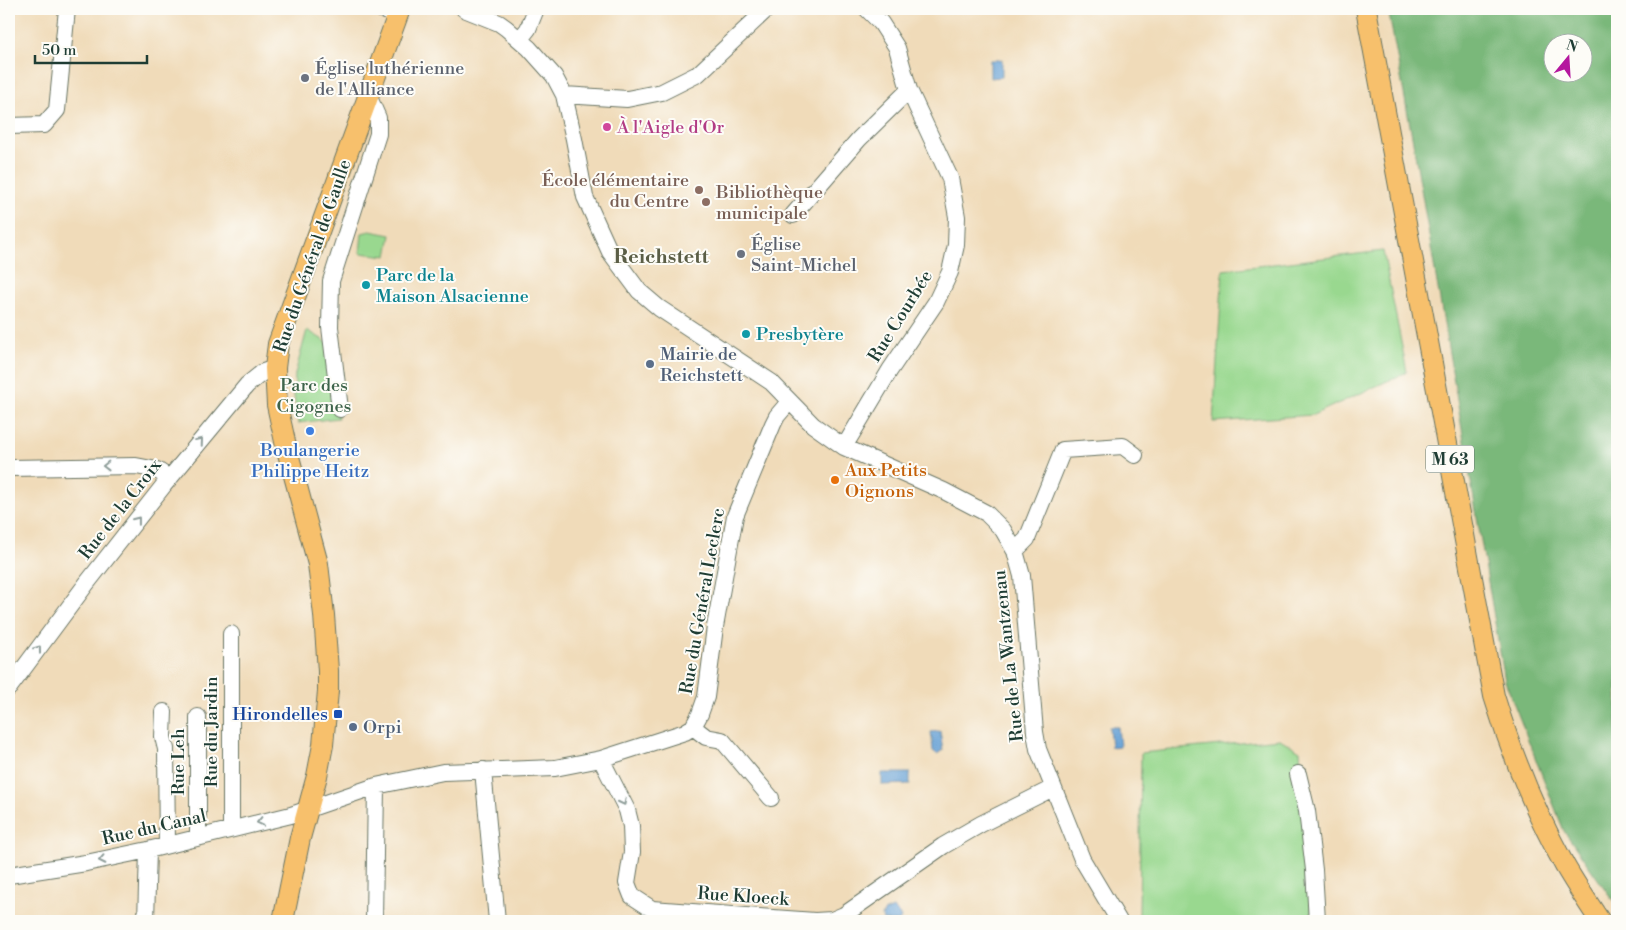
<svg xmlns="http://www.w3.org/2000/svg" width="1626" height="930" font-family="'Libre Bodoni',serif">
<rect width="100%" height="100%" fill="#fdfcf7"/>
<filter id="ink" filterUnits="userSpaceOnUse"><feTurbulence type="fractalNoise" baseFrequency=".02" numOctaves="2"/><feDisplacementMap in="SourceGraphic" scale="10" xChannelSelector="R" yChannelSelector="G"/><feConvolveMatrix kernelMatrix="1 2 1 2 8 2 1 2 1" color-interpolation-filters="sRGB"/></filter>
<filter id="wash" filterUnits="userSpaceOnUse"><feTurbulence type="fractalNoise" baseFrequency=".0096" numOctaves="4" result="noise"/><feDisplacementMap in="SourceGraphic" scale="20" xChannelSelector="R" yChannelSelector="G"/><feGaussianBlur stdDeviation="1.12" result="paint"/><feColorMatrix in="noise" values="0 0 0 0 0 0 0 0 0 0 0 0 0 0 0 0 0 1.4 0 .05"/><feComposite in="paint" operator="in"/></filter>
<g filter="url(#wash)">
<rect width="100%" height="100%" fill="#f0dbb9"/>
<path fill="#99d88f" stroke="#5c8a62" d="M370 231 391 235 387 256 360 253 362 233Z
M1383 251 1407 372 1313 415 1213 422 1223 270Z
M307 330 328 343 338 418 298 423 294 396 295 374Z
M1280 739 1300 751 1312 921H1139L1141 753Z"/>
<path fill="#7ab87a" stroke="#4c7a57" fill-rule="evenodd" d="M1388 9H1617V906L1564 831 1505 681 1412 136ZM1554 42H1584V72H1554Z"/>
<path fill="#639fd4" stroke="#416e84" d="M990 60H1002V77L990 78Z
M1109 727H1118L1120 746 1111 747Z
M940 731 943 750 937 754 933 751 931 732Z
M882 773H910V784L882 785Z
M893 908 899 914 901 918 899 921H883L882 917 884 912Z"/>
</g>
<g filter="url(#ink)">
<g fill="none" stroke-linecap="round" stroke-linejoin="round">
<g stroke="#687463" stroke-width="18">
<path id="minor" d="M381 9 397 16
M464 9 499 23 506 28 529 48 554 76 564 95 574 139 585 197 610 252 639 291 659 308 771 382 813 425 844 447 944 491 986 513 1003 530 1015 551 1022 576 1035 732 1038 749 1082 859 1119 921
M520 39 528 29 536 9
M564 95 627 99 662 92 698 74 767 9
M9 126 44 125 57 110 67 9
M793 215 859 139 909 90
M340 409 330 327 331 281 378 134V118L368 95
M844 447 890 370 936 302 950 272 956 245 957 217 950 178 909 90 897 48 881 23 867 9
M9 468 136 466 157 470 169 478
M1015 551 1027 539 1063 450 1123 446 1135 455
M231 634V829
M9 688 87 583 164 485 247 385 263 372 275 368
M164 712 163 737 166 749 167 845
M693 727 706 737 722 740 771 798
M601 759 627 810 631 826 632 852 627 883 632 896 652 909 815 921 832 920 844 915 943 846 981 824 1053 788
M483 770 497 921
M1298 774 1307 811 1314 870 1317 921
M198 837V717
M9 875 86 863 148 850 291 815 376 786 443 772 555 768 601 759 685 732 693 727 700 714 706 697 715 627 735 516 773 424 777 416 789 402
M146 921 148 850
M374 921 376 786"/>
</g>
<g stroke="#687463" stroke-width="22">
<path id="major" d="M1366 9 1494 696C1512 755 1535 812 1565 866 1576 885 1588 903 1600 921
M283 921 300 838 317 776 323 745 328 691V671L324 615 318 564 286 446 277 405 275 368 278 344 400 9"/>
</g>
<use href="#minor" stroke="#fff" stroke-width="16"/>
<use href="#major" stroke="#f7c06c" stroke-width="20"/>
</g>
<defs><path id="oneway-chevron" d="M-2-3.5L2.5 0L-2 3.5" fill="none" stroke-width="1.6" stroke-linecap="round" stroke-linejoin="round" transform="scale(1.25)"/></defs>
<g stroke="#8f9e9a">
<use href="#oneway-chevron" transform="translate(200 441) rotate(-50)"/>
<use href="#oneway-chevron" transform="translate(106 466) rotate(179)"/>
<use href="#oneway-chevron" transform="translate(137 520) rotate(-52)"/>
<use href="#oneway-chevron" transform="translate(38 649) rotate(-53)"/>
<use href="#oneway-chevron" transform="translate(623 802) rotate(63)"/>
<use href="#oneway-chevron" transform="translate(260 822) rotate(167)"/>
<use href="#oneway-chevron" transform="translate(102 860) rotate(168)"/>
</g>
</g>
<g fill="#6b7280" stroke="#fdfcf7" stroke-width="2">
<circle cx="305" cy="78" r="5"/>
<circle cx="741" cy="254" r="5"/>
</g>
<circle fill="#d1479c" stroke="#fdfcf7" stroke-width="2" cx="607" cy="127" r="5"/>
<g fill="#8d6e63" stroke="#fdfcf7" stroke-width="2">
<circle cx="699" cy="190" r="5"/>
<circle cx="706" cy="202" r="5"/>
</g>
<g fill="#0f9aa8" stroke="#fdfcf7" stroke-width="2">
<circle cx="366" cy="285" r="5"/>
<circle cx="746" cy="334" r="5"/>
</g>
<g fill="#5c6f8a" stroke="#fdfcf7" stroke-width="2">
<circle cx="650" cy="364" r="5"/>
<circle cx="353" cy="727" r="5"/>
</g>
<circle fill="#3f7fe0" stroke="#fdfcf7" stroke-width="2" cx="310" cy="431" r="5"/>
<circle fill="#e8710a" stroke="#fdfcf7" stroke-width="2" cx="835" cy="480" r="5"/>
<rect fill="#1a4fb4" stroke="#fdfcf7" stroke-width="2" x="333" y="709" width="10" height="10" rx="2.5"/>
<g text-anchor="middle" stroke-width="4" stroke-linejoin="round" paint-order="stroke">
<rect fill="#fdfcf7" stroke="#62766e" stroke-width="1" x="1426" y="445.5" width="48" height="27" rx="4"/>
<g font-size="16" font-weight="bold" fill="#1f3d34">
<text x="1450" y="465">M 63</text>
</g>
<g font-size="18" fill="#5b616d" stroke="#fdfcf7" text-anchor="start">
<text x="315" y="74">Église luthérienne<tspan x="315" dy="21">de l'Alliance</tspan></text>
<text x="751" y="250">Église<tspan x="751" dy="21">Saint-Michel</tspan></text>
</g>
<g font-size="18" fill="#b23c85" stroke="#fdfcf7" text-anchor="start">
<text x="617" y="133">À l'Aigle d'Or</text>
</g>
<g font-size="18" fill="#785e54" stroke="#fdfcf7" text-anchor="end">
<text x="689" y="186">École élémentaire<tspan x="689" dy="21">du Centre</tspan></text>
<text x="716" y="198" text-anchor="start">Bibliothèque<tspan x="716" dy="21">municipale</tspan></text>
</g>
<g font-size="18" fill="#1f3d34" stroke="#fdfcf7">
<text transform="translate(312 256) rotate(-71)" y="6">Rue du Général de Gaulle</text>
<text transform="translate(900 316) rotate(-58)" y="6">Rue Courbée</text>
<text transform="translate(120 509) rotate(-52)" y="6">Rue de la Croix</text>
<text transform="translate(702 601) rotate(-80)" y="6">Rue du Général Leclerc</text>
<text transform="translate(1008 656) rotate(-96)" y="6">Rue de La Wantzenau</text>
<text transform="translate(211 732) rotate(-90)" y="6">Rue du Jardin</text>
<text transform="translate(178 762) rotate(-90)" y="6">Rue Leh</text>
<text transform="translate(154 827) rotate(-13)" y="6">Rue du Canal</text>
<text transform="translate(743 896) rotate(4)" y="6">Rue Kloeck</text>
</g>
<g font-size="18" fill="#0d838f" stroke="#fdfcf7" text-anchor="start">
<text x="376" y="281">Parc de la<tspan x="376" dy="21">Maison Alsacienne</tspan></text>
<text x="756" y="340">Presbytère</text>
</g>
<g font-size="18" fill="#4e5e75" stroke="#fdfcf7" text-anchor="start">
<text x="660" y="360">Mairie de<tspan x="660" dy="21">Reichstett</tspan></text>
<text x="363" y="733">Orpi</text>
</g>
<g font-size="18" fill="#3e644b" stroke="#fdfcf7">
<text x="314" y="391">Parc des<tspan x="314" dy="21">Cigognes</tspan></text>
</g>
<g font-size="18" fill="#366cbe" stroke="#fdfcf7">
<text x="310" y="456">Boulangerie<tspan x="310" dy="21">Philippe Heitz</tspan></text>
</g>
<g font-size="18" fill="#c56008" stroke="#fdfcf7" text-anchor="start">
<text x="845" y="476">Aux Petits<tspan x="845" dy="21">Oignons</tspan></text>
</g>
<g font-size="18" fill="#164399" stroke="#fdfcf7" text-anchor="end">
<text x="328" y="720">Hirondelles</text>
</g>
<g font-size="20" font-weight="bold" fill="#5b5e46" stroke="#fdfcf7">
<text x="661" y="263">Reichstett</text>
</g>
</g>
<rect width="1626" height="930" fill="none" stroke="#fdfcf7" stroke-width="30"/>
<g transform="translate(1568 58) rotate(18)"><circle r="24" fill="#fdfcf7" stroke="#a4b0a9"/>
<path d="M0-4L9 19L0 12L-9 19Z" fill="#b5179e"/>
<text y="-8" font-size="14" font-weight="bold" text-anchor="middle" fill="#1f3d34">N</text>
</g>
<path d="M35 55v8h112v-8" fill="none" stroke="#1f3d34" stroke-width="2.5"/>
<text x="42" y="55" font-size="15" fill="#1f3d34" stroke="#fdfcf7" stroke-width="4" paint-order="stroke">50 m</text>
</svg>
